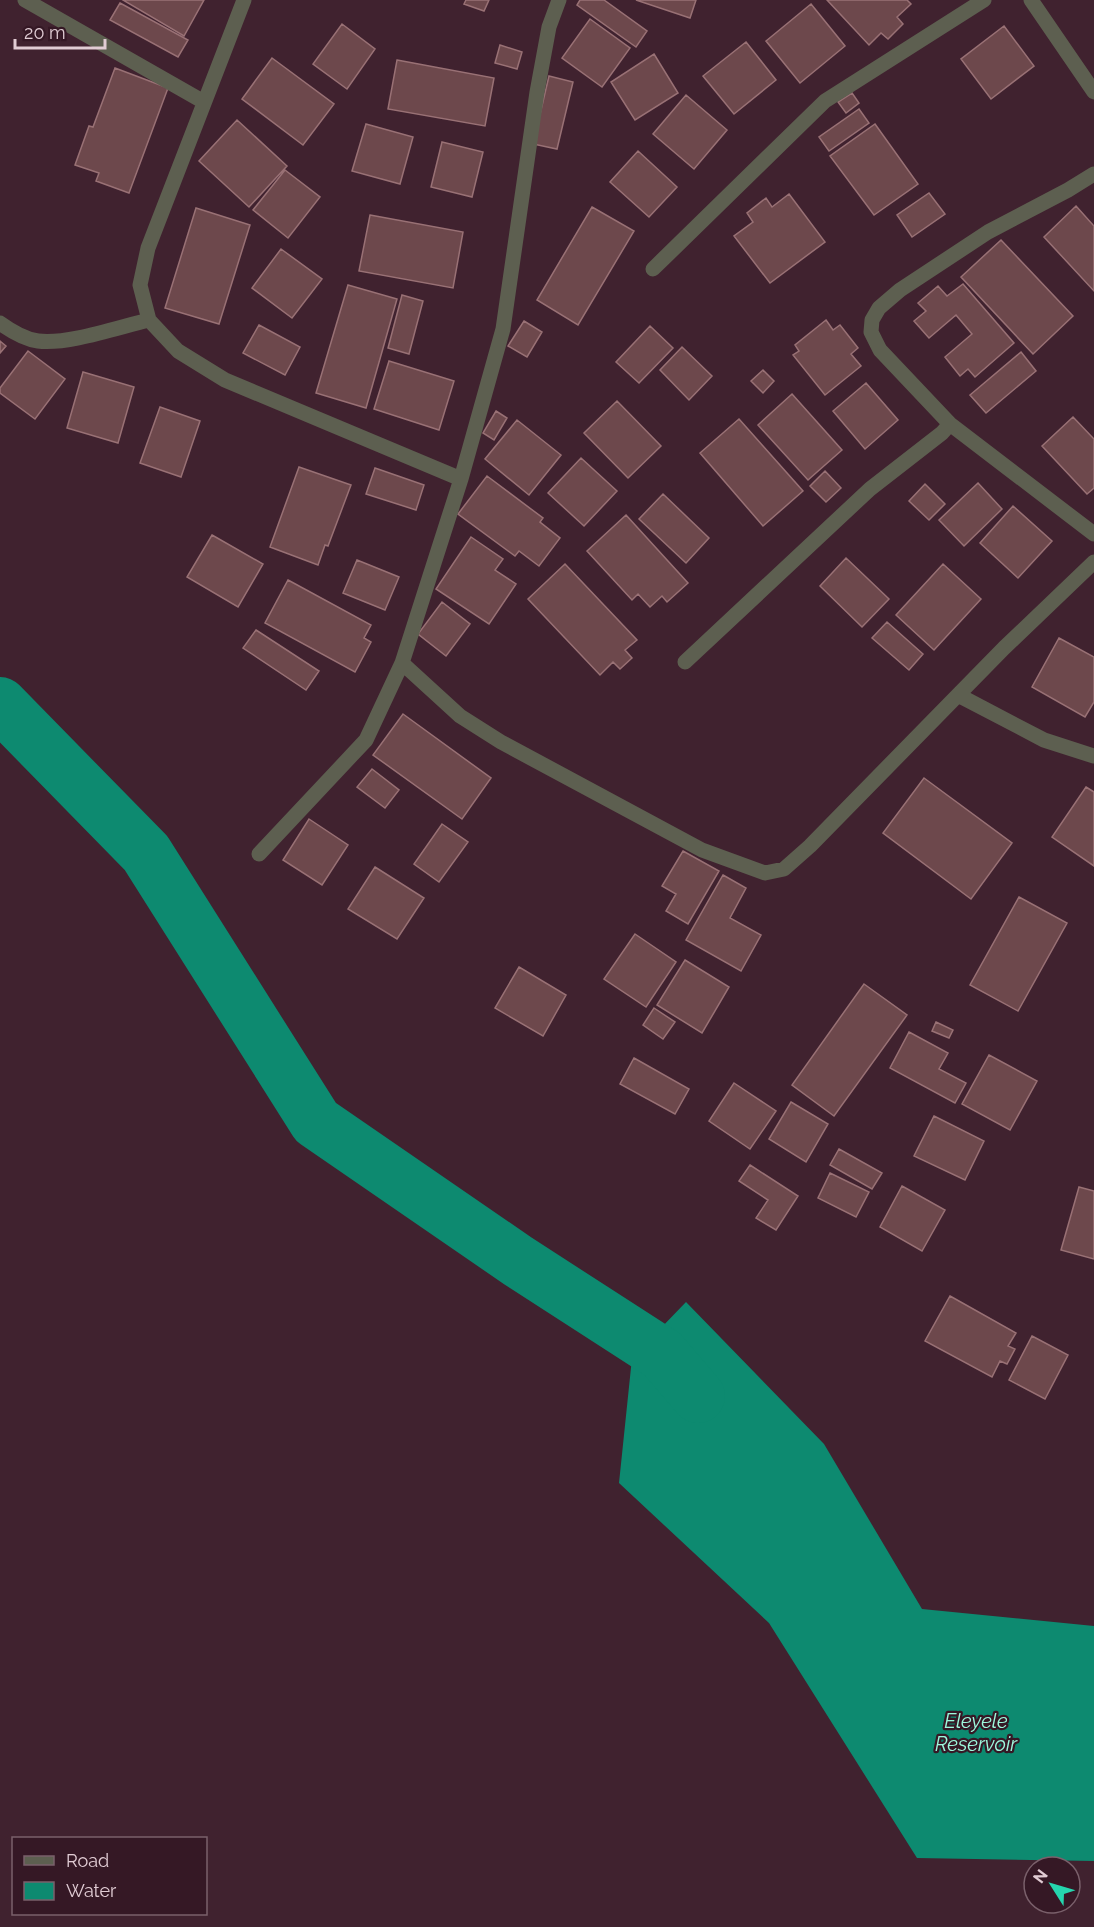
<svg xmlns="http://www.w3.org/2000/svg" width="1094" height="1927" font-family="Raleway,sans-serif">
<rect width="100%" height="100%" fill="#40222f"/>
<path fill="#0d8a70" d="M686 1302 824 1444 922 1609 1094 1626V1861L917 1858 769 1623 619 1483 632 1358Z"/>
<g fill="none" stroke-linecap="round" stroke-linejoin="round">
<path stroke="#0d8a70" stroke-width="54" d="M0 704 146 853 316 1122 518 1261 662 1354 698 1396"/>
</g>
<path fill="#6d484c" stroke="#997175" stroke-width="1.5" d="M123 0H204L184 36Z
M466 0H489L484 11 464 4Z
M580 0H604L647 31 636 47 577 5Z
M636 0H696L690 18Z
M827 0H907L911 4 897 17 903 24 888 39 881 33 869 45Z
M120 3 188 40 178 57 110 20Z
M811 4 845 46 800 83 766 41Z
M590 19 630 48 602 87 562 58Z
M342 24 375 49 347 89 313 64Z
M1004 26 1034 66 991 99 961 59Z
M746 42 776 80 734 114 703 76Z
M500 45 522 52 517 69 495 63Z
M654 54 678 93 635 120 611 82Z
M272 58 334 104 303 145 242 99Z
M397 60 494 78 485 126 388 109Z
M115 68 168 88 129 193 96 181 99 173 75 165 89 126 93 127Z
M549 76 573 82 557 149 533 144Z
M852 93 859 103 846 113 838 102Z
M686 95 727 130 694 169 653 134Z
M859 109 869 123 829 151 819 137Z
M237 120 287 166 249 207 199 161Z
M366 124 413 137 400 184 352 171Z
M875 124 918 184 874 215 830 156Z
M442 142 483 152 472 197 431 187Z
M638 151 677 187 649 217 610 182Z
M285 170 320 197 288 238 253 210Z
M929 193 945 214 912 237 897 215Z
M789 194 825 242 770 283 734 236 753 222 747 213 766 198 772 207Z
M1076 206 1094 226V291L1044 237Z
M592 207 634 231 578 325 537 300Z
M196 208 250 225 219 324 165 308Z
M370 215 463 232 453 288 359 271Z
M1001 240 1073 316 1033 354 961 277Z
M281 249 322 279 292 318 252 288Z
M963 284 1014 343 975 377 968 369 960 376 945 357 972 334 956 315 929 338 914 321 926 311 918 303 938 286 947 296Z
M348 285 397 299 366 408 316 393Z
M402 295 423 301 409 354 388 348Z
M826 320 833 330 840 325 858 348 851 354 861 366 825 395 793 355 799 351 795 345Z
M524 321 542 332 527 357 508 346Z
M259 325 300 347 285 375 243 353Z
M650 326 673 348 639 383 616 362Z
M0 341 6 346 0 353Z
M682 347 712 376 689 400 660 370Z
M28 351 65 379 35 419 0 393V388Z
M1021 352 1036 371 986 413 970 395Z
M389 361 454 381 439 430 374 409Z
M763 370 774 381 763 393 751 381Z
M83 372 134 387 118 443 67 428Z
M866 383 898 420 865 449 833 411Z
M792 394 842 450 808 480 758 425Z
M617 401 661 446 628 478 584 433Z
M160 407 200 421 181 477 140 463Z
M496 411 507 418 494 440 483 433Z
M1073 417 1094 439V488L1087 494 1042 446Z
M739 419 803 491 763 526 700 453Z
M517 420 561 455 529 495 485 459Z
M581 458 617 491 584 526 548 493Z
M299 467 351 485 328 546 325 545 318 565 270 547Z
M375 468 424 485 416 510 366 494Z
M825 471 841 488 826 502 810 486Z
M487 476 543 518 540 522 560 538 539 566 519 551 515 556 458 514Z
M978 483 1002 509 964 546 939 520Z
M925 484 945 504 929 520 909 501Z
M663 494 709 538 686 563 639 519Z
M1013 506 1052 541 1018 578 980 543Z
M626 515 688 583 667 602 662 596 650 607 638 594 632 600 587 551Z
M212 535 263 564 238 607 187 577Z
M471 537 503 559 495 570 516 584 489 624 436 589Z
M846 558 889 599 862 627 820 586Z
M357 560 399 577 385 610 343 593Z
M565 564 637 640 625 650 632 658 620 669 613 662 600 675 528 599Z
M943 564 981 599 934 650 896 615Z
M288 580 371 625 364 638 371 642 355 672 265 623Z
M442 602 470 624 446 656 418 634Z
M887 622 923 654 909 670 872 638Z
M256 630 319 671 306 690 243 648Z
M1059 638 1094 657V702L1085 717 1032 687Z
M403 714 491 778 462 819 373 755Z
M372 769 399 790 385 808 357 787Z
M924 778 1012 843 971 899 883 833Z
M1086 787 1094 792V866L1052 837Z
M309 819 348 845 322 885 283 860Z
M442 824 468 842 439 882 414 864Z
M683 851 719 871 688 924 666 911 676 894 662 886Z
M375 867 424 898 397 939 348 909Z
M723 875 746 888 730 918 761 935 741 971 686 940Z
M1019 897 1067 923 1018 1011 970 985Z
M635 934 676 962 646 1007 604 979Z
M685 960 729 987 702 1033 657 1005Z
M519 967 566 995 543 1036 495 1008Z
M864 984 907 1015 834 1116 792 1085Z
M654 1008 675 1022 663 1039 643 1025Z
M936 1022 953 1030 949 1038 932 1031Z
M909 1032 948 1053 939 1069 966 1083 955 1103 890 1068Z
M989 1055 1037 1081 1010 1130 962 1104Z
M634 1058 689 1089 675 1114 620 1084Z
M734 1083 776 1111 750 1149 709 1121Z
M791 1102 828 1124 806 1162 769 1139Z
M934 1116 984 1141 965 1180 914 1156Z
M839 1149 882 1173 872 1189 830 1165Z
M750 1165 798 1196 776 1230 756 1218 768 1200 739 1181Z
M830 1173 869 1192 856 1217 818 1198Z
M902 1186 945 1210 922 1251 880 1227Z
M1079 1187 1094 1191V1259L1061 1250Z
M950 1296 1016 1333 1008 1346 1015 1349 1007 1364 1000 1361 992 1377 925 1341Z
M1032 1336 1068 1355 1045 1399 1009 1380Z"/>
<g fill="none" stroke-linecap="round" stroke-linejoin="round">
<path stroke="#5d5f50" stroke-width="15" d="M25 0 204 102
M244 0 148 248 140 285 149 320 178 351 225 380 461 479
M559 0 549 27 537 92 503 329 461 479 402 663 460 716 501 742 702 850 765 873 784 869 810 846 1004 648 1094 562
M1031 0 1094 92
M1094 174 1068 190 988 232 900 290 879 308 872 320 871 332 880 350 950 424 1094 534
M653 269 825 101 984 0
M0 323C11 331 24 339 38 341 67 345 119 327 149 320
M685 662 870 489 942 433 950 424
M958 695 1044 740 1094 756
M259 854 366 740 402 663"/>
</g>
<g text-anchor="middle" stroke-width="4.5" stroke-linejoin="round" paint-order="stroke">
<g font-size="20" font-style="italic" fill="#9dfade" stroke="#351825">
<text x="976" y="1728">Eleyele<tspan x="976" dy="23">Reservoir</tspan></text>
</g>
</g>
<rect x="12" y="1837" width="195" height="78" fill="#351825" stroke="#7a606b" stroke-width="1.5"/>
<rect x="24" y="1856" width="30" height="9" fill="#5d5f50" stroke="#7a606b" stroke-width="1.5"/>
<text x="66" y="1867" font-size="18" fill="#e1ccd4">Road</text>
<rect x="24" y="1882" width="30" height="18" fill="#0d8a70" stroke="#7a606b" stroke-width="1.5"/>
<text x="66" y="1897" font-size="18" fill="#e1ccd4">Water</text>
<g transform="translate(1052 1885) rotate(307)"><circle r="28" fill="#351825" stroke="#7a606b" stroke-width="1.5"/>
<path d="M0-4.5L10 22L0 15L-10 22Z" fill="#25d5ae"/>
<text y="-9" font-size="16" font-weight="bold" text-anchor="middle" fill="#e1ccd4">N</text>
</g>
<path d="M15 39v9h90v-9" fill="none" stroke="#e1ccd4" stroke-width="3"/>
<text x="24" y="39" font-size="18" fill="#e1ccd4" stroke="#351825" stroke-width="4.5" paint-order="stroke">20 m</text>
</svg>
